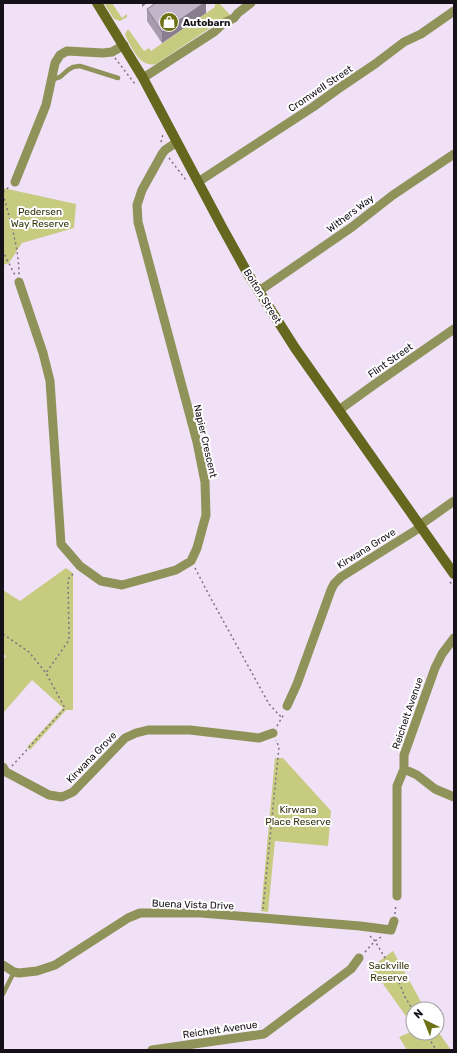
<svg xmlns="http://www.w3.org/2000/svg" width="457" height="1053" font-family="Rubik,sans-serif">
<rect width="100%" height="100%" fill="#f0e1f7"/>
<path fill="#c7cb80" d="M104 3H112L122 18 127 14V17L120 21 114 19Z
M215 3H219L232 17 222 20 156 64C140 68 132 48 126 37L125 34 128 29 144 51 149 48 151 51 215 7Z
M3 188 76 204 74 228 22 243 9 263 3 265Z
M66 568 73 573V710H66L30 750 27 747 63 708 32 680 3 713V660L6 656 3 654V590L20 601Z
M275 758H283L331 811 328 846 275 841 268 912 261 911Z
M393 951 425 1009H413V1026L371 967Z
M437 1030 451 1050H407L399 1037 413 1031V1033H437Z"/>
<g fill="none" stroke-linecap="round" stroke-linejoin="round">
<path stroke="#7c7280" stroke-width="1.5" stroke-dasharray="2 3" stroke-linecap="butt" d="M115 58 135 84
M161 142 163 134
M169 158 186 180
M3 192 9 187
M3 194C10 220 19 248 19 275
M3 250 6 258 15 275
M195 568 209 595 269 704 282 718
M450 582 454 587
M3 634 29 652 46 673 69 640 68 579 75 572
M277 726 284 714
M12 766 65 708 46 673
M263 909 279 747 276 740
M395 914 396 904
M370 936 375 941 398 980 405 997 413 1010
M365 952 375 941 381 937
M426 1033 436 1050"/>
<path stroke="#8f9259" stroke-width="4.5" d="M51 80 60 77 68 70 73 67 80 66 118 78
M3 994 14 972"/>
<path stroke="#8f9259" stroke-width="9" d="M143 78 214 32 224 23 234 18 238 13 251 3
M15 182 46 105 55 63 60 55 67 51 103 53 112 52 124 45
M198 182 313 107 338 89 375 64 404 42 421 34 454 11
M19 282 43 353 50 381 61 544 80 566 101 581 122 585 176 570 191 561 197 548 206 515 205 482 197 442 138 222 137 205 142 190 162 154 165 150 177 142
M259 291 352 227 393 195 454 154
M339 410 375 384 454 329
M420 525 454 501
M287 706 297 684 331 590 334 584 341 577 421 527
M3 767 6 772 49 795 62 797 73 792 125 738 136 733 148 730H190L259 738 273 733
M404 769 417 775 435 789 454 797
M397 896V786L404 769V755L435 668 442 654 454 638
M3 965 14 972 19 973 37 971 55 965 128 918 140 913H201L360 926 391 930 394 921
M152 1050 264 1034 351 969 359 958"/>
<path stroke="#65671e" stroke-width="10" d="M97 3 143 78 222 227 248 274 295 348 454 574"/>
</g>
<path fill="#a79bad" d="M206 3V13L162 43 147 21V9Z"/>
<path fill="#887e8d" d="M142 3H147L142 7Z
M204 3H206V13L162 43V32Z"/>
<path fill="#c2b4c9" stroke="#887e8d" d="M156 3H204L162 32 147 9Z"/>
<defs>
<g id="shop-disc" transform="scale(1)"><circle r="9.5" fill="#6f7115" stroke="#fff"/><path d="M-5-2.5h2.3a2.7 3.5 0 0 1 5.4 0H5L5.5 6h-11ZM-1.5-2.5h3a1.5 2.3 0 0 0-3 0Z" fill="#fff"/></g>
</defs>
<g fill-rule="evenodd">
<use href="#shop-disc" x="169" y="22"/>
</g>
<g text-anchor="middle" stroke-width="4" stroke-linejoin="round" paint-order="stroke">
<g font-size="10" font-weight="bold" fill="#161118" stroke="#fff" text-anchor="start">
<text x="183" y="26">Autobarn</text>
</g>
<g font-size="10" fill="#161118" stroke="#fff">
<text transform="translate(320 88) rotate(-34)" y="4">Cromwell Street</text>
<text transform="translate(350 213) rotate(-37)" y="4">Withers Way</text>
<text transform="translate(263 296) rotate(58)" y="4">Bolton Street</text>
<text transform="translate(390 360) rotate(-35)" y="4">Flint Street</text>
<text transform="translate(206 441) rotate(77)" y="4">Napier Crescent</text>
<text transform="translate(366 548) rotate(-32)" y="4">Kirwana Grove</text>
<text transform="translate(407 713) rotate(-71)" y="4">Reichelt Avenue</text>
<text transform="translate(91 757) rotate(-46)" y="4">Kirwana Grove</text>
<text transform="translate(193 904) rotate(2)" y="4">Buena Vista Drive</text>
<text transform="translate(220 1029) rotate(-8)" y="4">Reichelt Avenue</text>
</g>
<g font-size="10" fill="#32330d" stroke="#fff">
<text x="40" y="215">Pedersen<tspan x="40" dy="12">Way Reserve</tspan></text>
<text x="298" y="813">Kirwana<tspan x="298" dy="12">Place Reserve</tspan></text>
<text x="389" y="969">Sackville<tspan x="389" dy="12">Reserve</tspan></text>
</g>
</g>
<rect width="457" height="1053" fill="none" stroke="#161118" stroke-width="8"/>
<g transform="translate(425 1021) rotate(317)"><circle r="19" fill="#ffffff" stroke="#a2a0a3"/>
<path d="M0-3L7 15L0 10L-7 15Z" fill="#6f7115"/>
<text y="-6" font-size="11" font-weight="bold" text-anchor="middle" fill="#161118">N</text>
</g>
</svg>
